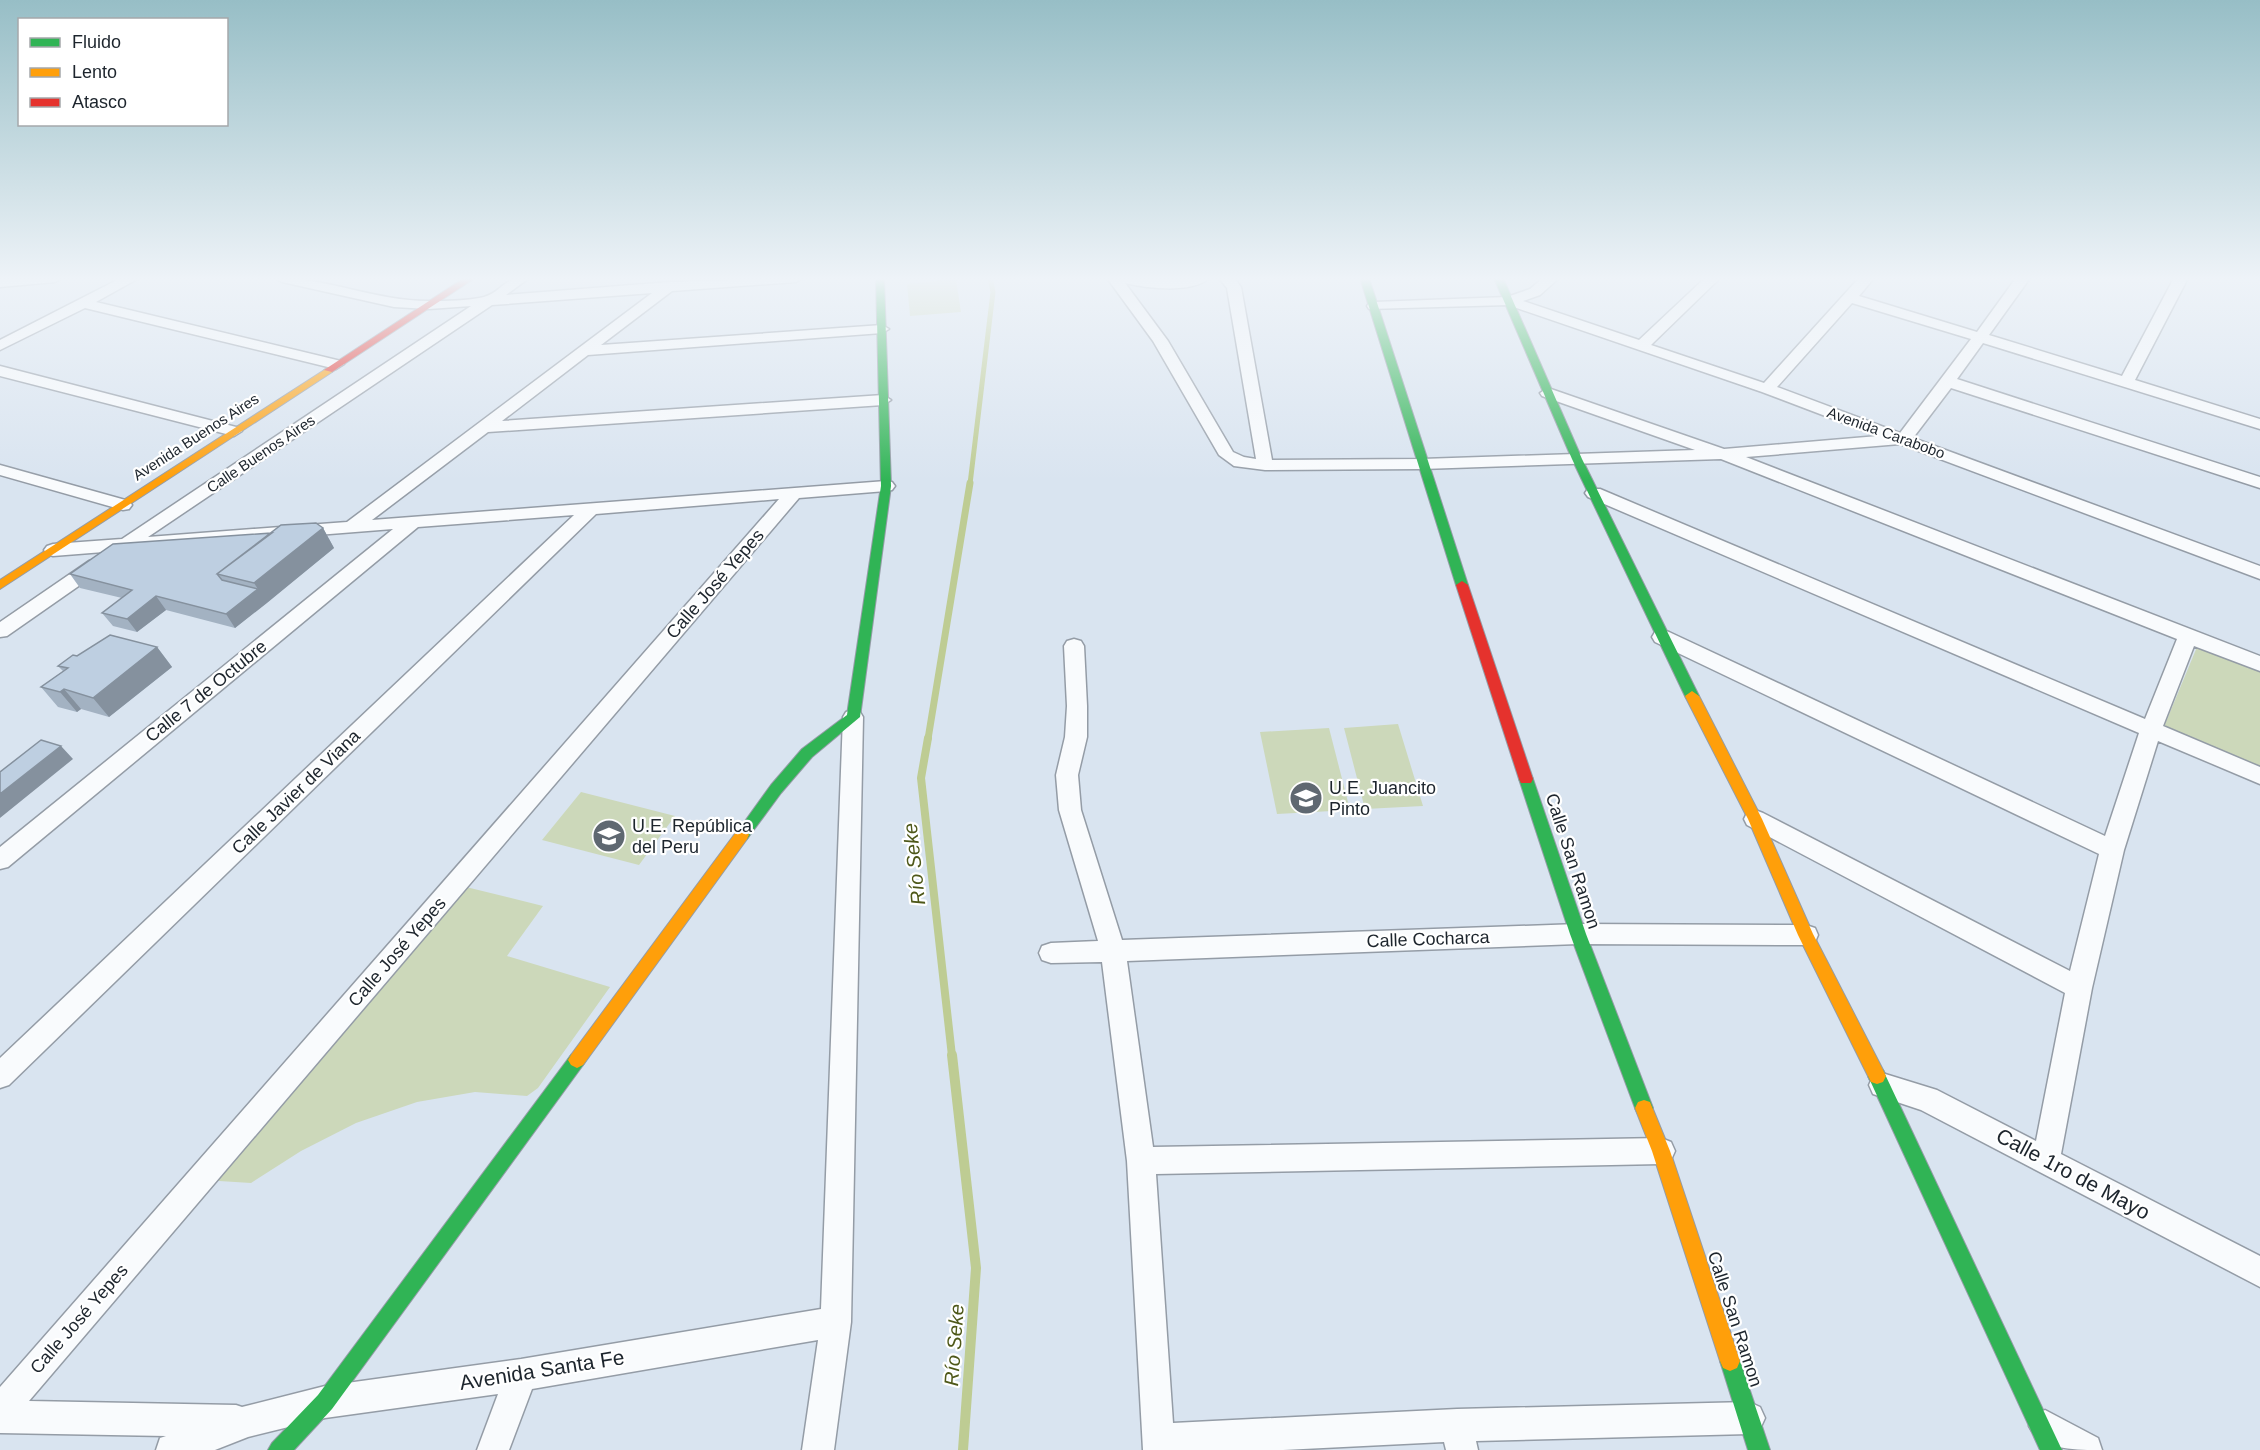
<svg xmlns="http://www.w3.org/2000/svg" width="2260" height="1450" font-family="Helvetica,sans-serif">
<rect width="100%" height="100%" fill="#d9e4f0"/>
<path fill="#ccd8ba" d="M956 279 961 312 910 316 907 284Z
M2197 647 2260 671V769L2163 729Z
M1398 724 1423 806 1365 809 1344 728Z
M1329 728 1350 810 1277 814 1260 732Z
M581 792 675 816 639 865 542 840Z
M462 886 543 906 507 956 610 987 538 1088 527 1096 475 1092 417 1102 356 1123 301 1151 251 1183 219 1181 214 1176Z"/>
<g fill="none" stroke-linecap="round" stroke-linejoin="round">
<path stroke="#becc93" stroke-width="5" d="M970 484 993 292 990 278"/>
<path stroke="#becc93" stroke-width="7" d="M928 739 970 483"/>
<path stroke="#becc93" stroke-width="8" d="M928 738 921 778 952 1056"/>
<path stroke="#becc93" stroke-width="10" d="M952 1055 976 1268 963 1450"/>
<g stroke="#949ca6" stroke-width="3">
<path id="street" d="M62 278 55 282 0 287V279Z
M121 278H139L96 302 341 361 344 364 336 369 85 308 0 350V340Z
M275 278C328 278 376 301 429 301 445 301 468 301 484 297 504 291 500 278 529 278L506 295 670 282 803 278 796 282 672 291 601 345 882 325 889 329 882 333 588 355 502 421 883 395 891 400 883 405 488 432 372 520 886 481 892 482 895 486 892 490 886 491 799 498 29 1401 236 1405 242 1407 325 1386 521 1359 821 1309 843 717 846 712 853 710 860 712 863 717 851 1322 834 1450H802L818 1340 532 1389 509 1450H477L498 1394 325 1418 248 1437 215 1450H156L160 1438 166 1436 0 1433V1387L779 499 596 514 9 1085 0 1088V1058L574 515 418 527 8 867 0 869V847L393 529 53 556 47 554 44 550 47 546 53 544 122 539 471 306 429 309 394 307 282 282ZM652 293 347 522 148 537 492 305Z
M1107 278H1209C1192 294 1146 288 1125 283L1168 341 1233 452 1244 457 1256 459 1227 288 1219 278H1234L1241 287 1272 460 1422 459 1695 450 1542 396 1540 393 1548 388 1724 449 1878 436 1762 392 1508 305 1369 309 1367 306 1369 303 1374 302 1507 297 1530 289 1543 278H1559L1540 295 1523 301 1639 340 1705 278H1720L1651 345 1764 383 1859 278H1874L1859 296 1977 332 2016 278H2030L1989 335 2122 376 2174 278H2188L2135 380 2260 419V429L1983 343 1957 379 2260 477V488L1951 388 1913 438 2260 566V579L1900 444 1746 457 2260 656V671L2194 646 2163 726 2260 767V784L2158 741 2124 850 2092 988 2061 1154 2260 1256V1287L1921 1110 1873 1094 1869 1085 1873 1076 1882 1073 1937 1090 2036 1141 2065 993 1747 825 1744 819 1747 813 1755 810 1763 813 2070 971 2099 854 1655 642 1652 637 1655 632 1662 630 1669 632 2105 836 2139 733 1588 497 1585 493 1588 489H1600L2145 719 2177 639 1721 459 1422 469 1265 470 1234 466 1219 455 1153 341ZM1852 303 1971 339 1900 433 1777 387Z
M0 366 240 428 242 431 234 436 0 376Z
M0 465 129 501 132 505 129 509 123 510 0 475Z
M96 559 103 561 105 565 103 569 7 636 0 637V622L89 561Z
M1074 639 1081 641 1084 646 1087 706V737L1078 775 1081 810 1122 940 1578 924 1806 925 1815 928 1818 935 1815 942 1806 945 1578 944 1127 961 1153 1147 1661 1138 1671 1142 1675 1151 1671 1160 1661 1164 1156 1174 1173 1423 1457 1409 1749 1402 1760 1407 1765 1418 1760 1429 1749 1434 1476 1441 1478 1450H1446L1444 1442 1283 1450H1143L1127 1161 1102 962 1051 963 1042 960 1039 953 1042 946 1051 943 1098 941 1059 810 1056 775 1065 737 1067 706 1064 646 1067 641Z
M2045 1410 2098 1438 2102 1450C2075 1450 2041 1450 2029 1426L2034 1415Z"/>
</g>
<g stroke="#949ca6" stroke-width="2">
<path id="fast" d="M876 278H884L891 486 860 717 812 757 781 793 747 839H737L735 835 771 785 802 749 847 715 881 486Z
M1360 278H1369L1468 585 1466 588 1462 589 1456 585Z
M1494 278H1503L1582 459 1699 696 1697 699H1687L1685 696 1572 459Z
M1526 774 1531 775 1533 779 1586 934 1653 1108 1650 1114 1644 1116 1638 1114 1635 1108 1570 934 1519 779 1521 775Z
M577 1052 583 1055 586 1060 583 1065 332 1409 294 1450H268L272 1443 318 1395 571 1055Z
M1877 1068 1883 1070 2062 1450H2040L1868 1076 1871 1070Z
M1730 1351 1737 1354 1740 1361 1770 1450H1748L1720 1361 1723 1354Z"/>
</g>
<g stroke="#949ca6" stroke-width="2">
<path id="slow" d="M329 367 332 368V372L0 589V580Z
M1692 691 1699 696 1762 819 1813 934 1883 1070 1886 1076 1883 1082 1877 1084 1871 1082 1798 935 1748 819 1685 696Z
M742 829 747 831 749 835 747 839 583 1065 577 1068 571 1065 568 1060 571 1055 737 831Z
M1644 1100 1650 1102 1670 1151 1740 1361 1737 1368 1730 1371 1723 1368 1720 1361 1652 1151 1635 1108 1638 1102Z"/>
</g>
<g stroke="#949ca6" stroke-width="2">
<path id="jam" d="M464 278H475L332 372 324 370Z
M1462 581 1468 585 1533 779 1531 783H1521L1519 779 1456 585Z"/>
</g>
<use href="#street" fill="#f9fbfd" fill-rule="evenodd"/>
<use href="#fast" fill="#30b455" fill-rule="evenodd"/>
<use href="#slow" fill="#ff9f0a" fill-rule="evenodd"/>
<use href="#jam" fill="#e5322d" fill-rule="evenodd"/>
</g>
<path fill="#a3b2c2" d="M323 528 334 548 235 628 166 610 137 632 113 626 102 613 122 598 80 588 70 574 272 533Z
M157 647 172 667 109 717 81 709 77 712 58 707 41 687 63 671 58 666 77 656Z"/>
<path fill="#85919e" d="M323 528 334 548 267 603 254 583Z
M258 589 267 603 235 628 226 614Z
M156 596 166 610 137 632 127 619Z
M157 647 172 667 109 717 93 698Z
M64 689 81 709 77 712 60 692Z
M61 746 73 759 0 818V794Z"/>
<path fill="#becfe1" stroke="#85919e" stroke-width="1.5" d="M316 523 323 528 254 583 217 574 281 525Z
M272 533 217 574 222 580 258 589 226 614 156 596 127 619 102 613 132 590 70 574 113 544Z
M110 635 157 647 93 698 64 689 60 692 41 687 68 668 58 666 73 655 77 656Z
M41 740 61 746 0 794V772Z"/>
<linearGradient id="sky" x2="0" y2="1"><stop stop-color="#97bec6"/><stop offset="0.58" stop-color="#eef3f8"/><stop offset="1" stop-color="#eef3f8" stop-opacity="0"/></linearGradient>
<rect width="2260" height="481" fill="url(#sky)"/>
<defs>
<g id="school-disc" transform="scale(1.725)"><circle r="9.5" fill="#5f6871" stroke="#fff"/><path d="M0-5L7-2L0 1L-7-2ZM-4 1L0 2.5L4 1V4Q0 6-4 4Z" fill="#fff"/></g>
</defs>
<g fill-rule="evenodd">
<use href="#school-disc" x="1306" y="798"/>
<use href="#school-disc" x="609" y="836"/>
</g>
<g text-anchor="middle" stroke-width="4.5" stroke-linejoin="round" paint-order="stroke">
<g font-size="15" fill="#1d252d" stroke="#fff">
<text transform="translate(1886 433) rotate(20)" y="5">Avenida Carabobo</text>
<text transform="translate(196 437) rotate(-33)" y="5">Avenida Buenos Aires</text>
<text transform="translate(261 454) rotate(-34)" y="5">Calle Buenos Aires</text>
</g>
<g font-size="18" fill="#1d252d" stroke="#fff">
<text transform="translate(715 584) rotate(-49)" y="6">Calle José Yepes</text>
<text transform="translate(206 691) rotate(-39)" y="6">Calle 7 de Octubre</text>
<text transform="translate(296 792) rotate(-44)" y="6">Calle Javier de Viana</text>
<text transform="translate(1573 861) rotate(72)" y="6">Calle San Ramon</text>
<text transform="translate(1428 939) rotate(-2)" y="6">Calle Cocharca</text>
<text transform="translate(397 952) rotate(-49)" y="6">Calle José Yepes</text>
<text transform="translate(79 1319) rotate(-49)" y="6">Calle José Yepes</text>
<text transform="translate(1735 1319) rotate(72)" y="6">Calle San Ramon</text>
</g>
<g font-size="18" fill="#1d252d" stroke="#fff" text-anchor="start">
<text x="1329" y="794">U.E. Juancito<tspan x="1329" dy="21">Pinto</tspan></text>
<text x="632" y="832">U.E. República<tspan x="632" dy="21">del Peru</tspan></text>
</g>
<g font-size="20" font-style="italic" fill="#4e5819" stroke="#fff">
<text transform="translate(914 864) rotate(-96)" y="7">Río Seke</text>
<text transform="translate(954 1345) rotate(-86)" y="7">Río Seke</text>
</g>
<g font-size="21" fill="#1d252d" stroke="#fff">
<text transform="translate(2073 1174) rotate(28)" y="7">Calle 1ro de Mayo</text>
<text transform="translate(542 1370) rotate(-9)" y="7">Avenida Santa Fe</text>
</g>
</g>
<rect x="18" y="18" width="210" height="108" fill="#ffffff" stroke="#a5a8ab" stroke-width="1.5"/>
<rect x="30" y="38" width="30" height="9" fill="#30b455" stroke="#a5a8ab" stroke-width="1.5"/>
<text x="72" y="48" font-size="18" fill="#1d252d">Fluido</text>
<rect x="30" y="68" width="30" height="9" fill="#ff9f0a" stroke="#a5a8ab" stroke-width="1.5"/>
<text x="72" y="78" font-size="18" fill="#1d252d">Lento</text>
<rect x="30" y="98" width="30" height="9" fill="#e5322d" stroke="#a5a8ab" stroke-width="1.5"/>
<text x="72" y="108" font-size="18" fill="#1d252d">Atasco</text>
</svg>
